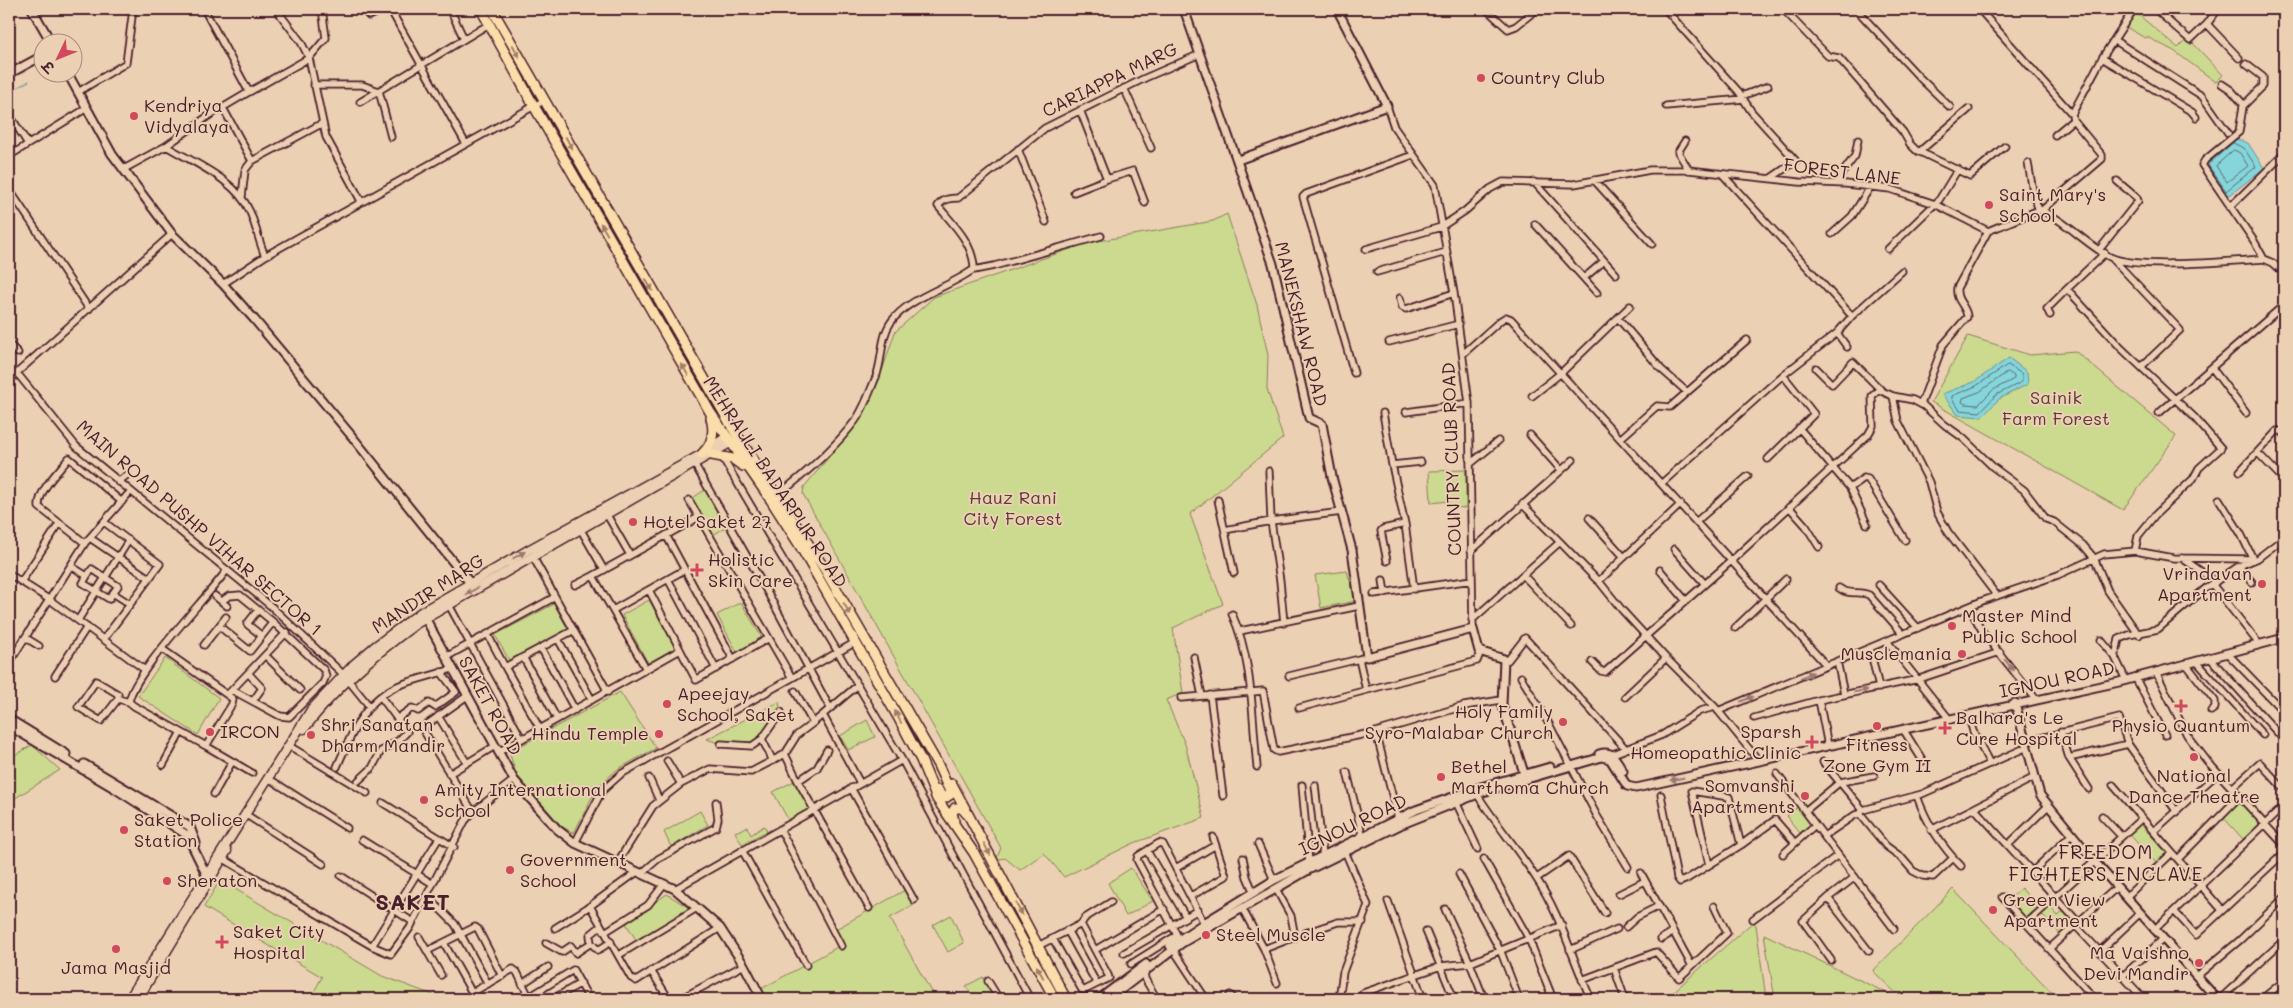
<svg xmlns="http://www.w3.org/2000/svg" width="2293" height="1008" font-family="Mali,'Playpen Sans Deva',sans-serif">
<rect width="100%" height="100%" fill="#ecd0b3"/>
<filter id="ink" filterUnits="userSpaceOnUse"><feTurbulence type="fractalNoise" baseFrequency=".02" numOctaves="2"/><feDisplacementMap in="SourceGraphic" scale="10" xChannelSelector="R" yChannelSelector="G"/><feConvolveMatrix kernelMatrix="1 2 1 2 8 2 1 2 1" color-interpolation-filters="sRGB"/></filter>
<g filter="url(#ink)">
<path fill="#cbda8e" stroke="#8a7c5c" d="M2134 11 2178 48 2187 39H2189L2223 75 2216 82 2174 51 2147 37 2145 38 2124 26Z
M1227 214 1257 305 1268 355 1267 389 1283 438 1190 514 1223 604 1173 628 1183 693 1166 700 1185 744 1204 818 1134 843 1064 877 1044 853 1020 870 1005 858 996 860 1001 848 803 494 804 487 858 422 883 368 895 332 934 297 1087 243 1213 221Z
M1968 336 2030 355 2075 351 2176 436 2123 510 1931 402Z
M1466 470V508L1451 507 1449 501 1431 503 1429 471Z
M705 490 728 526 713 535 691 499Z
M1347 571 1356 601 1321 608 1315 575Z
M649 600 675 648 648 663 622 615Z
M741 602 762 638 737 652 717 615Z
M554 604 568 629 509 660 495 635Z
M165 658 219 698 198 735 138 696Z
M620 692 656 748 618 769 597 787 574 833 559 825 518 779 509 752Z
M779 702 780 709 761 741 721 744 707 739Z
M867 720 875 737 848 750 840 736Z
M32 745 60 770 9 802V759Z
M794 781 810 810 789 821 773 792Z
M2239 802 2260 824 2243 839 2223 817Z
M1799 806 1812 823 1800 833 1786 816Z
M700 811 708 825 671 847 664 832Z
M2140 824 2168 854 2157 864 2129 834Z
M764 826 767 831 742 844 735 832 747 827 751 835Z
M1131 868 1153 901 1126 916 1108 883Z
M220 880 382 976 444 999H310L322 977 204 907Z
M2021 888 2038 907 2026 918 2009 899Z
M1953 889 2058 999H1902L1873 971Z
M905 890 914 905 890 918 935 999H767L761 989 843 944 836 929Z
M667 894 689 908 638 943 625 922Z
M2049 906 2058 916 2064 911 2074 921 2060 934 2041 914Z
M951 915 964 943 948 952 933 925Z
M1753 922 1756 925 1766 999H1665Z
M1764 934 1899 999H1775Z
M983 977 995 999H974L966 986Z"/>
<path fill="#84d6db" stroke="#6d8d95" d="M2232 137 2248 143 2264 168 2225 199 2200 164Z
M2009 358 2027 372 2028 384 1999 399 1982 417 1958 415 1942 394 1974 382Z"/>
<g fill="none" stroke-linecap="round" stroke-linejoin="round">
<path stroke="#616871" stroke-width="1" d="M2233 143 2244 148 2256 167 2226 191 2208 165Z
M2234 150 2240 153 2248 166 2227 182 2216 166Z
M2008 365 2022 374V382L1996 395 1980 412 1960 410 1952 399V396L1976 386Z
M2008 372 2014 376V379L1993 390 1978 405 1965 404 1962 402 1963 398 1979 392Z"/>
<path stroke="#6d8d95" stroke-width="1" d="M9 92 29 81
M2188 742 2199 755
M2208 758 2222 773
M2232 784 2243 775
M2240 801 2260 824
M2265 829 2284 850"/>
<g stroke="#4a1f2b" stroke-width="9">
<path id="minor" d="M204 9 249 92 309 58 301 42 276 9
M322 9 326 38 309 58 326 137 361 201
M363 9 369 16 386 9
M390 9 466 144
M450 9 464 39
M1486 9 1508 29 1516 26 1537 9
M1665 9 1739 92 1751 111 1796 161 1771 178
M1783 9 1828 56 1839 58 1903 132 1910 144 1916 150 1970 176 2005 146
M1856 9 1920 78 1950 107
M1979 9 2072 114
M2155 9 2190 40 2207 24 2218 9
M2207 24 2239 58
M2114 40 2202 96 2228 133
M2102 58 2192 112 2196 117
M2246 64 2263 77V86L2243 106 2239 132 2205 160 2202 165 2254 241 2264 259
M2222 84 2231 90 2244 105
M314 85H362L379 91 391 137
M1124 88 1151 148
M78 92 126 63 133 9
M1742 96 1768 86
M360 102 491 23
M1387 106 1394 127 1435 185 1454 293 1469 403 1473 629
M1666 106 1744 99
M223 108 252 161
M1080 110 1107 179 1133 171 1145 203
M9 114 28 144
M2055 135 2073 120
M1685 141 1678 152 1689 170
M166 146C194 163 237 180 250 212 256 226 259 242 265 256
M1018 149 1046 222
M1919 152 1969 109
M9 156 87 108
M2028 163 2034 197 2039 210
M124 169 166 146 207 117 249 92
M1723 175 1852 316
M1594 180 1652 244
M1534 182 1616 274
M1838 183 1840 176 1855 156 1858 140
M9 189 89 309
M1074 192 1107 179
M242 197 245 170 252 161 321 124
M2230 207 2284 154
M2041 211 2102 159V155L2073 120 2072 114 2102 58 2134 9
M1535 224 1597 293
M1832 234 1852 216 1871 186
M1366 249 1441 227 1465 211 1490 189 1503 182 1574 184 1650 170H1689L1799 182 1846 184 1890 189 1935 204 1988 231 2039 210C2060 216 2088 246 2110 257 2137 270 2230 261 2264 259L2273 263 2284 273
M1888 249 1939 200 1958 169
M2099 250 2138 201 2137 198 2117 181
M2105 253 2067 289 2121 348 2194 417 2221 448 2199 468 2193 479 2155 515 2138 536 2135 551
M2112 258 2180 330 2141 367
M974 270 994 266 1101 236
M1377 272 1446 252
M1584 278 1604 261
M223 284 265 256 545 100
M1400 298 1402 307 1406 309 1454 293
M2050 315 2047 309 2067 289
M1618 318 1661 369 1687 392
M1389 342 1459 324
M9 344 18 353
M1847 347 1837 333 1852 316 1902 271
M1464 353 1501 320 1506 317 1511 319 1827 666
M1816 368 1832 384 1853 362 1882 391
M2212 368 2246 413
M17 373 76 446 272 607 344 675 370 707
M1354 373 1303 197 1306 194 1413 155
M9 380 172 234
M1532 396 1561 373 1630 306
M1893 396 1898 421 1929 482 1937 512 1948 532 1997 596
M1921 404 1943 345 1967 317C1967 306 1955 301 1957 288L1988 231
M1406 412 1469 403
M1383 413 1392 465 1405 524 1414 589
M2159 413 2284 305
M1799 428 1850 488 1867 524
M1530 435 1561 470
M1621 438 1657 406 1670 407 1747 340
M2258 453 2284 480
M722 457 902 760 1030 999
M1768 459 1814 414 1783 375
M1470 464 1498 441
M695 465 765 588 830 708
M1392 465 1421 462
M1269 471 1271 521 1280 581 1284 623
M2240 471 2277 431H2282L2284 434
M118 482 127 475
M1662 483 1783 375 1837 333
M1850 488 1864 478 1868 479 1905 540
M778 495C805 474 834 449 855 421 864 409 870 391 876 377 883 359 880 338 891 322 910 296 949 288 974 269 974 244 953 224 938 206 943 199 950 198 958 198L1045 128 1145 78 1200 54
M2219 499 2241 534 2253 559
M689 500 792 678
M1218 500 1234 573
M1522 504 1560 542
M1789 507 1806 526 1819 547
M607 515 630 555
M1589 518 1624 557
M1697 521 1748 476
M581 530 604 570
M1225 530 1271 521 1342 512
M666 535 733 659
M90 538 149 578
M85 543 39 507C38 490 59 471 69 458L122 502
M1674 549 1705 584
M1471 551 1573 460
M533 557 608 692
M2182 558 2216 582
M1387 561 1381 531 1383 529 1405 524
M71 566 87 576 83 583 109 599 113 593 130 604
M2239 566 2252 582
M1660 570 1686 601
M9 574 50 600 145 670
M1523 575 1571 626
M87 576 92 569 118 586 113 593
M668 579 716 669
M1383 580 1385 593
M1598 580 1622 610 1666 658 1715 707 1759 761
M21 582 59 524
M2212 584 2259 644
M575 585 593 576
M1879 585 1918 628
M1839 588C1849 596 1859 590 1869 595L1903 634
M649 590 696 680 769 638
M1374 594 1472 580
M215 596 227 606
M222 601 229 596 240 595 273 622
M449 605 522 739
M1970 609 1984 634 2035 698
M258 610 247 624 262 636
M613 610 684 570
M1232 614C1253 660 1252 717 1257 767
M78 620 129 540
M1472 620 1560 542 1597 580H1600L1681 504
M219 626 250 651 273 622 324 670 326 676 323 683 289 717 280 716 232 690
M1735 628 1786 579
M1240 631 1359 606
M488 635 505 667 574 630
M26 638 39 646
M104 639 160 564 104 522
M558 639 592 700
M2101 640 2115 657
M1887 641 1950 720
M204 645 226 617
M541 648 575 710
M1870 648 1879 688
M2228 654 2284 712
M265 655 300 690
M446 657 555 597
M523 657 557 719
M1194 657 1202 696
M1362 658 1359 659 1366 690
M2210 658 2284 740
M11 660 85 543 130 492
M1508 660 1525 638 1626 749
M1837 661 1844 694
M2196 661 2263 735
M1592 662 1601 671 1605 672 1731 561 1868 435 1873 426 1872 396 1879 390 1893 396 1913 400 1924 406 1945 425 1963 438 1993 467 2024 490 2046 519 2054 522 2083 545 2094 558 2108 591 2139 635
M2186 664 2215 701V708L2211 711
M646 669 593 576 699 517
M2156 672 2187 735 2207 761 2284 845
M248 673 262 688 253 701
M55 676 87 627
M1289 676 1359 659
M1521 677 1549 724 1597 816 1628 867
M2135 677 2165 735
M2126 680 2115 657 2119 639 2129 635 2158 629 2206 588 2239 566 2258 558 2284 538
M229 693 287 632
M1210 695 1223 796
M467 696 422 728 473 812
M1625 697 1666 658
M1181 698 1263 691 1274 750 1278 752 1376 732 1464 706 1501 700
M118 699 101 721 78 707 96 681 118 694V699L129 702 134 706 206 746 232 704 233 699 162 649
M1819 700 1828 746
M129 702C133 673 206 599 227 570
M1299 708 1477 661 1481 651
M1718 711 1982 601 2058 575 2104 554 2135 551 2174 558 2253 559
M823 715 860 783
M1968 715 1973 731 1990 764
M438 716 467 763
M398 718 412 708 418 711 429 703 435 707 456 692 441 672
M1754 718 1819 700 1919 679 2000 652
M813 723 858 685
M540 729 680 650
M1903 729 1923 761
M1376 732 1399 822
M2061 732 2069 758 2128 744
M762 739 773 761
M2025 742 2119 718 2128 744 2177 812
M721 744 752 746 762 739 781 712
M206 746 252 773
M291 747 367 793
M498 752 540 729 505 667
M785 754 797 735 813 723 795 691
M1613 754 1662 735 1700 711 1715 707
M2069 758 2089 789
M667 761 681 784
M1823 762 1863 810
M163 765 181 732
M337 767C351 735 364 699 400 685 416 679 435 675 452 669
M1347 772 1363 838
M449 774 495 746
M1777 774 1894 929
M649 778 659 800
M271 780 347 828
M358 781 372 768 381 751 398 741 407 732 381 697
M798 781 817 768 827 750
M1302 785 1309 864
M1315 785 1323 856
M2113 785 2222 910
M851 788 914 900
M2232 788 2260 763 2284 789
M214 794 232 762
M1477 794C1495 823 1518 849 1536 878 1561 915 1572 959 1591 999
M1661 795 1677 878 1680 882 1687 879 1741 845 1775 820 1795 843
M1917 796C1927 824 1940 845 1961 866
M1456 802 1478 849
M383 803 454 847
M1975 809 2078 922
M1805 811 1840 782 1874 776
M1860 814 1886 846 1901 857 1913 871 1923 876 1933 877 1953 858
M248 816 323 864
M2102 816 2121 836
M780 829 841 946
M1931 830 2035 777
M2154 831 2218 773
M1824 836 1855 815 1860 814 1863 810 1922 794 2025 748
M362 840 433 884
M575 843 602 791 621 774 856 642
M1258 844 1274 880
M2008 845 2048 806
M742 850 806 965
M1147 851 1186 917
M1783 854 1815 825
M222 858 372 946 391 954 410 928 465 821 473 812 514 780
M1243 858 1247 877 1254 893
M1484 859 1529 939 1553 999
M2178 859 2240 796
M617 863 653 806 681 784 710 769 751 772 785 754 798 781 869 908
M1709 865 1692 791 1729 797 1741 845
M1176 868 1214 846
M637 872 590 906 631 978 636 981 720 928
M2032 872 2071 835
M1641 873 1692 966
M641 874 658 859 716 827 718 819 716 802
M1459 874 1501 952 1519 999
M341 876 413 922
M1537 878 1569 856 1605 913
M675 889 902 760
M1619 894 1645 881
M427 896 455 924 488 984
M1191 896 1226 876 1213 837
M2002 897 2095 999
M2126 897 2172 853
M1828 898 1869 951
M1388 901 1423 999
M1242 908 1264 949 1277 983
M1445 909 1470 963 1484 999
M2174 911 2196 935 2284 853
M1753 919 1838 855
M2026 924 2142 818
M2075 925 2144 999
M601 926 590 935 591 943 598 950 611 942
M1626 927 1637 917 1659 906
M555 928 590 906
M1067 930 1097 984
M2154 930 2284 806
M1426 931 1454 999
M605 932 648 905 664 884
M1305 933 1338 922H1363
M419 937 441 975
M1053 939 1082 990H1085L1109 978 1108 975 1081 924
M1661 939 1673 932
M444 943 471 991H475L513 969 517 972 529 997 573 970 589 999
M546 943 562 952 571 946 576 953 591 943
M372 946 439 838
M1038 946 1081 924 1085 918 1111 902
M1173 949 1206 999
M1264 949 1295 937 1291 916 1276 889
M2049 949 2117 887
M1095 950 1164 909
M1570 950 1617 929
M427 951 475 927 478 929 502 976
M2100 951 2140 913
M1124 953 1198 910
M619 955 697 908
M1831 960 1803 921 1828 898 1855 877
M1131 964 1177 935 1137 860 1138 856 1159 843 1163 844 1206 927
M1614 968 1625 999
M651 971 669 999
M1144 971 1145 979 1157 999
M2123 976 2163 939
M2197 976 2240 940 2284 898
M1582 980 1656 952 1679 978 1727 933 1714 906
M988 981 999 999
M522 984 548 967
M1363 993 1441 966 1470 963 1562 925
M1230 995 1234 999
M553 999 581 983
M680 999 744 965
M1339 999 1343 972 1368 905 1344 849
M2220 999 2284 940
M2262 999 2284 981"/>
</g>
<g stroke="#4a1f2b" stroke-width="11">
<path id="tertiary" d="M32 9 51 42
M1184 9 1273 264 1309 418 1322 424 1332 477 1352 550 1367 657 1473 629 1479 651 1504 659 1502 704 1524 773
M67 72 112 154 172 234 223 284 254 319 350 434 470 583
M9 74 42 56
M1238 160 1387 106 1337 9
M423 614 514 780 557 829 575 843 675 889 720 928 744 965 762 999
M2015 703 2040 795 2094 861 2217 999
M9 719 66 754
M9 726 114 788 187 835 208 878
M1599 754C1613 750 1616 759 1623 771
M84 764 190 827 196 843
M1170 946 1204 923 1274 880 1416 810 1481 787 1550 767
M1099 999 1146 964
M1109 999 1182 943 1310 869 1400 825 1483 792 1602 757 1610 759 1627 786 1636 788 2119 682 2284 638"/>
</g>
<g stroke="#4a1f2b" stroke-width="11">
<path id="secondary" d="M304 729C336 687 374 655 416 624L730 443
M129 999 311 710 354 664 374 647 421 612 528 550 702 454 726 437
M138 999 227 851"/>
</g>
<g stroke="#4a1f2b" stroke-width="12">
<path id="primary" d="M481 9 534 106 710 412 771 500 799 544 898 717 921 760 937 799 974 853 1055 999
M492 9 735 432 824 568 938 765 951 794 945 798 941 796 938 790
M702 454C713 444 715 432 711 418
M712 455 733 459 743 466
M952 784 1066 999
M954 821 952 813 955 808H962L967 814"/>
</g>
<use href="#minor" stroke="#ecd0b3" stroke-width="5.5"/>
<use href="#tertiary" stroke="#ecd0b3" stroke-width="7"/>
<use href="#secondary" stroke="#ecd0b3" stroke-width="8"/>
<use href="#primary" stroke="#fbddab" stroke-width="9"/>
</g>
<defs><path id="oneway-solid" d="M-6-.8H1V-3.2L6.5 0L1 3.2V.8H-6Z" transform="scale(1.25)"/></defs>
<g fill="#a27e6b">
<use href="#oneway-solid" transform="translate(516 51) rotate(61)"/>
<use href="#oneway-solid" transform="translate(569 143) rotate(61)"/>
<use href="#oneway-solid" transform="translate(604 229) rotate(-120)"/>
<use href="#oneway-solid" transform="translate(649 285) rotate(60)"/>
<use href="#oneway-solid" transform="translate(685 370) rotate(-120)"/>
<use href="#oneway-solid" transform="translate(847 609) rotate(60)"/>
<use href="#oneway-solid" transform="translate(898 717) rotate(-118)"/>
<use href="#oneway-solid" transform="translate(987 849) rotate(62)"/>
<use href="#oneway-solid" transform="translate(1019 909) rotate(62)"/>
<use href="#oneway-solid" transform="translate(1040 972) rotate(-119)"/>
</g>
<g fill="#9b786f">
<use href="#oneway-solid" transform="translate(519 555) rotate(-30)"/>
<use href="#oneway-solid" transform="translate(472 591) rotate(150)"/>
<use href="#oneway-solid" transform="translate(2009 665) rotate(52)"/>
<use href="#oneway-solid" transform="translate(1807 675) rotate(-24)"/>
<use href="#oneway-solid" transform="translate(1861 691) rotate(-10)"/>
<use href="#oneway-solid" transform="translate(1747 699) rotate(-22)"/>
<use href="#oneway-solid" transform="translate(1677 779) rotate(169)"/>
</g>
</g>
<g fill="#d1495b" stroke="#ecd0b3" stroke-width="2">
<circle cx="1481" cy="78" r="5"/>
<circle cx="134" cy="116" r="5"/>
<circle cx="1989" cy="205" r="5"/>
<circle cx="633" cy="522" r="5"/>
<path d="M694.5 562.5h5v5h5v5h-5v5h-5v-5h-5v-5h5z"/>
<circle cx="2262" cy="584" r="5"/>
<circle cx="1952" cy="626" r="5"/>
<circle cx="1962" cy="654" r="5"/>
<circle cx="667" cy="704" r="5"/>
<path d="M2178.5 698.5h5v5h5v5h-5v5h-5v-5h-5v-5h5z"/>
<circle cx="1563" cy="722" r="5"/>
<circle cx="1877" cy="726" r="5"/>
<path d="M1942.5 720.5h5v5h5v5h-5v5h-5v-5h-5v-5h5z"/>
<circle cx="210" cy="732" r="5"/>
<circle cx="659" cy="734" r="5"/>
<circle cx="311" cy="735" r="5"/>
<path d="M1809.5 734.5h5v5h5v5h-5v5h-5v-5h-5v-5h5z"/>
<circle cx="2194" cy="757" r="5"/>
<circle cx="1441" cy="777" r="5"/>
<circle cx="1805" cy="796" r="5"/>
<circle cx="424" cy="800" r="5"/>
<circle cx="124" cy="830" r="5"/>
<circle cx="510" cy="870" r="5"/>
<circle cx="167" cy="881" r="5"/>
<circle cx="1993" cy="910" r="5"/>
<circle cx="1206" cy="935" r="5"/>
<path d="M219.5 934.5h5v5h5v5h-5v5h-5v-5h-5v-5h5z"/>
<circle cx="116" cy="949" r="5"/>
<circle cx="2199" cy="963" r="5"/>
</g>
<g text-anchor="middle" stroke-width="4" stroke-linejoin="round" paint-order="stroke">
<g font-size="18" fill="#4a1f2b" stroke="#ecd0b3" text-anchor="start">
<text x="1491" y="84">Country Club</text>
<text x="144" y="112">Kendriya<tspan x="144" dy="21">Vidyalaya</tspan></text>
<text x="1999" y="201">Saint Mary's<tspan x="1999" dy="21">School</tspan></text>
<text x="643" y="528">Hotel Saket 27</text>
<text x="708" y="566">Holistic<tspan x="708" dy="21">Skin Care</tspan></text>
<text x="2252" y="580" text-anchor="end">Vrindavan<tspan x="2252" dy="21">Apartment</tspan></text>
<text x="1962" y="622">Master Mind<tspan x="1962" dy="21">Public School</tspan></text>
<text x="1952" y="660" text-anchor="end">Musclemania</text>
<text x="677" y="700">Apeejay<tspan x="677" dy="21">School, Saket</tspan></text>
<text x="1553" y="718" text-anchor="end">Holy Family<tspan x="1553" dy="21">Syro-Malabar Church</tspan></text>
<text x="1956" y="724">Balhara's Le<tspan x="1956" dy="21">Cure Hospital</tspan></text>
<text x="321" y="731">Shri Sanatan<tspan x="321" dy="21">Dharm Mandir</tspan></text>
<text x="2181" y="732" text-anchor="middle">Physio Quantum</text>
<text x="220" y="738">IRCON</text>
<text x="1801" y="738" text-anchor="end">Sparsh<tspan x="1801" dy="21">Homeopathic Clinic</tspan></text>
<text x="649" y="740" text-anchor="end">Hindu Temple</text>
<text x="1877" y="751" text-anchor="middle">Fitness<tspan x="1877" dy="21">Zone Gym II</tspan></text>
<text x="1451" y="773">Bethel<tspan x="1451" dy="21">Marthoma Church</tspan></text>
<text x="2194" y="782" text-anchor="middle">National<tspan x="2194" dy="21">Dance Theatre</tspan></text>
<text x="1795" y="792" text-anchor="end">Somvanshi<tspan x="1795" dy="21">Apartments</tspan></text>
<text x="434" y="796">Amity International<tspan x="434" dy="21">School</tspan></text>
<text x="134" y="826">Saket Police<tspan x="134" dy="21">Station</tspan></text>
<text x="520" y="866">Government<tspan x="520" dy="21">School</tspan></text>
<text x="177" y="887">Sheraton</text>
<text x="2003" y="906">Green View<tspan x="2003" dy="21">Apartment</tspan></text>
<text x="233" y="938">Saket City<tspan x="233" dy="21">Hospital</tspan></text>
<text x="1216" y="941">Steel Muscle</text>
<text x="2189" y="959" text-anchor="end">Ma Vaishno<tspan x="2189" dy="21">Devi Mandir</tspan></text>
<text x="116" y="974" text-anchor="middle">Jama Masjid</text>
</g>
<g font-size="18" fill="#4a1f2b" stroke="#ecd0b3">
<text transform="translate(1110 80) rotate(-26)" y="6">CARIAPPA MARG</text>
<text transform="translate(1842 172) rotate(7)" y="6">FOREST LANE</text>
<text transform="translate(1301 324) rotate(76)" y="6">MANEKSHAW ROAD</text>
<text transform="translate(1452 459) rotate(-92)" y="6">COUNTRY CLUB ROAD</text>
<text transform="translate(775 482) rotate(57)" y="6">MEHRAULI BADARPUR ROAD</text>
<text transform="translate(199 528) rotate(41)" y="6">MAIN ROAD PUSHP VIHAR SECTOR 1</text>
<text transform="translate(428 594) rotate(-33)" y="6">MANDIR MARG</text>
<text transform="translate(2057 680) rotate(-12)" y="6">IGNOU ROAD</text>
<text transform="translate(490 706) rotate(61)" y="6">SAKET ROAD</text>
<text transform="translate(1353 825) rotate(-26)" y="6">IGNOU ROAD</text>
</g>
<g font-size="18" fill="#5d3b3a" stroke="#ecd0b3">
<text x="2056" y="404">Sainik<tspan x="2056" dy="21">Farm Forest</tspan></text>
<text x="1013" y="504">Hauz Rani<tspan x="1013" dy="21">City Forest</tspan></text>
</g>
<g font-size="19" letter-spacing="1" fill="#4a1f2b" stroke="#ecd0b3">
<text x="2106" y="859">FREEDOM<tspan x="2106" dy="22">FIGHTERS ENCLAVE</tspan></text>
</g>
<g font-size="22" font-weight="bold" letter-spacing="1" fill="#4a1f2b" stroke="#ecd0b3">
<text x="413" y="910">SAKET</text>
</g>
</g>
<rect width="2293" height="1008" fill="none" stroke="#ecd0b3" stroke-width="30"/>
<rect x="15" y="15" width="2263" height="978" fill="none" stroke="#4a1f2b" stroke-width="2" filter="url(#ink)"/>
<g transform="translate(58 58) rotate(227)"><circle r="24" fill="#ecd0b3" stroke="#ab897d"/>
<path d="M0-4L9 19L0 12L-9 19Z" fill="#d1495b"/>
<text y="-8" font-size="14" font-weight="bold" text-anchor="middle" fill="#4a1f2b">उ</text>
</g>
</svg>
